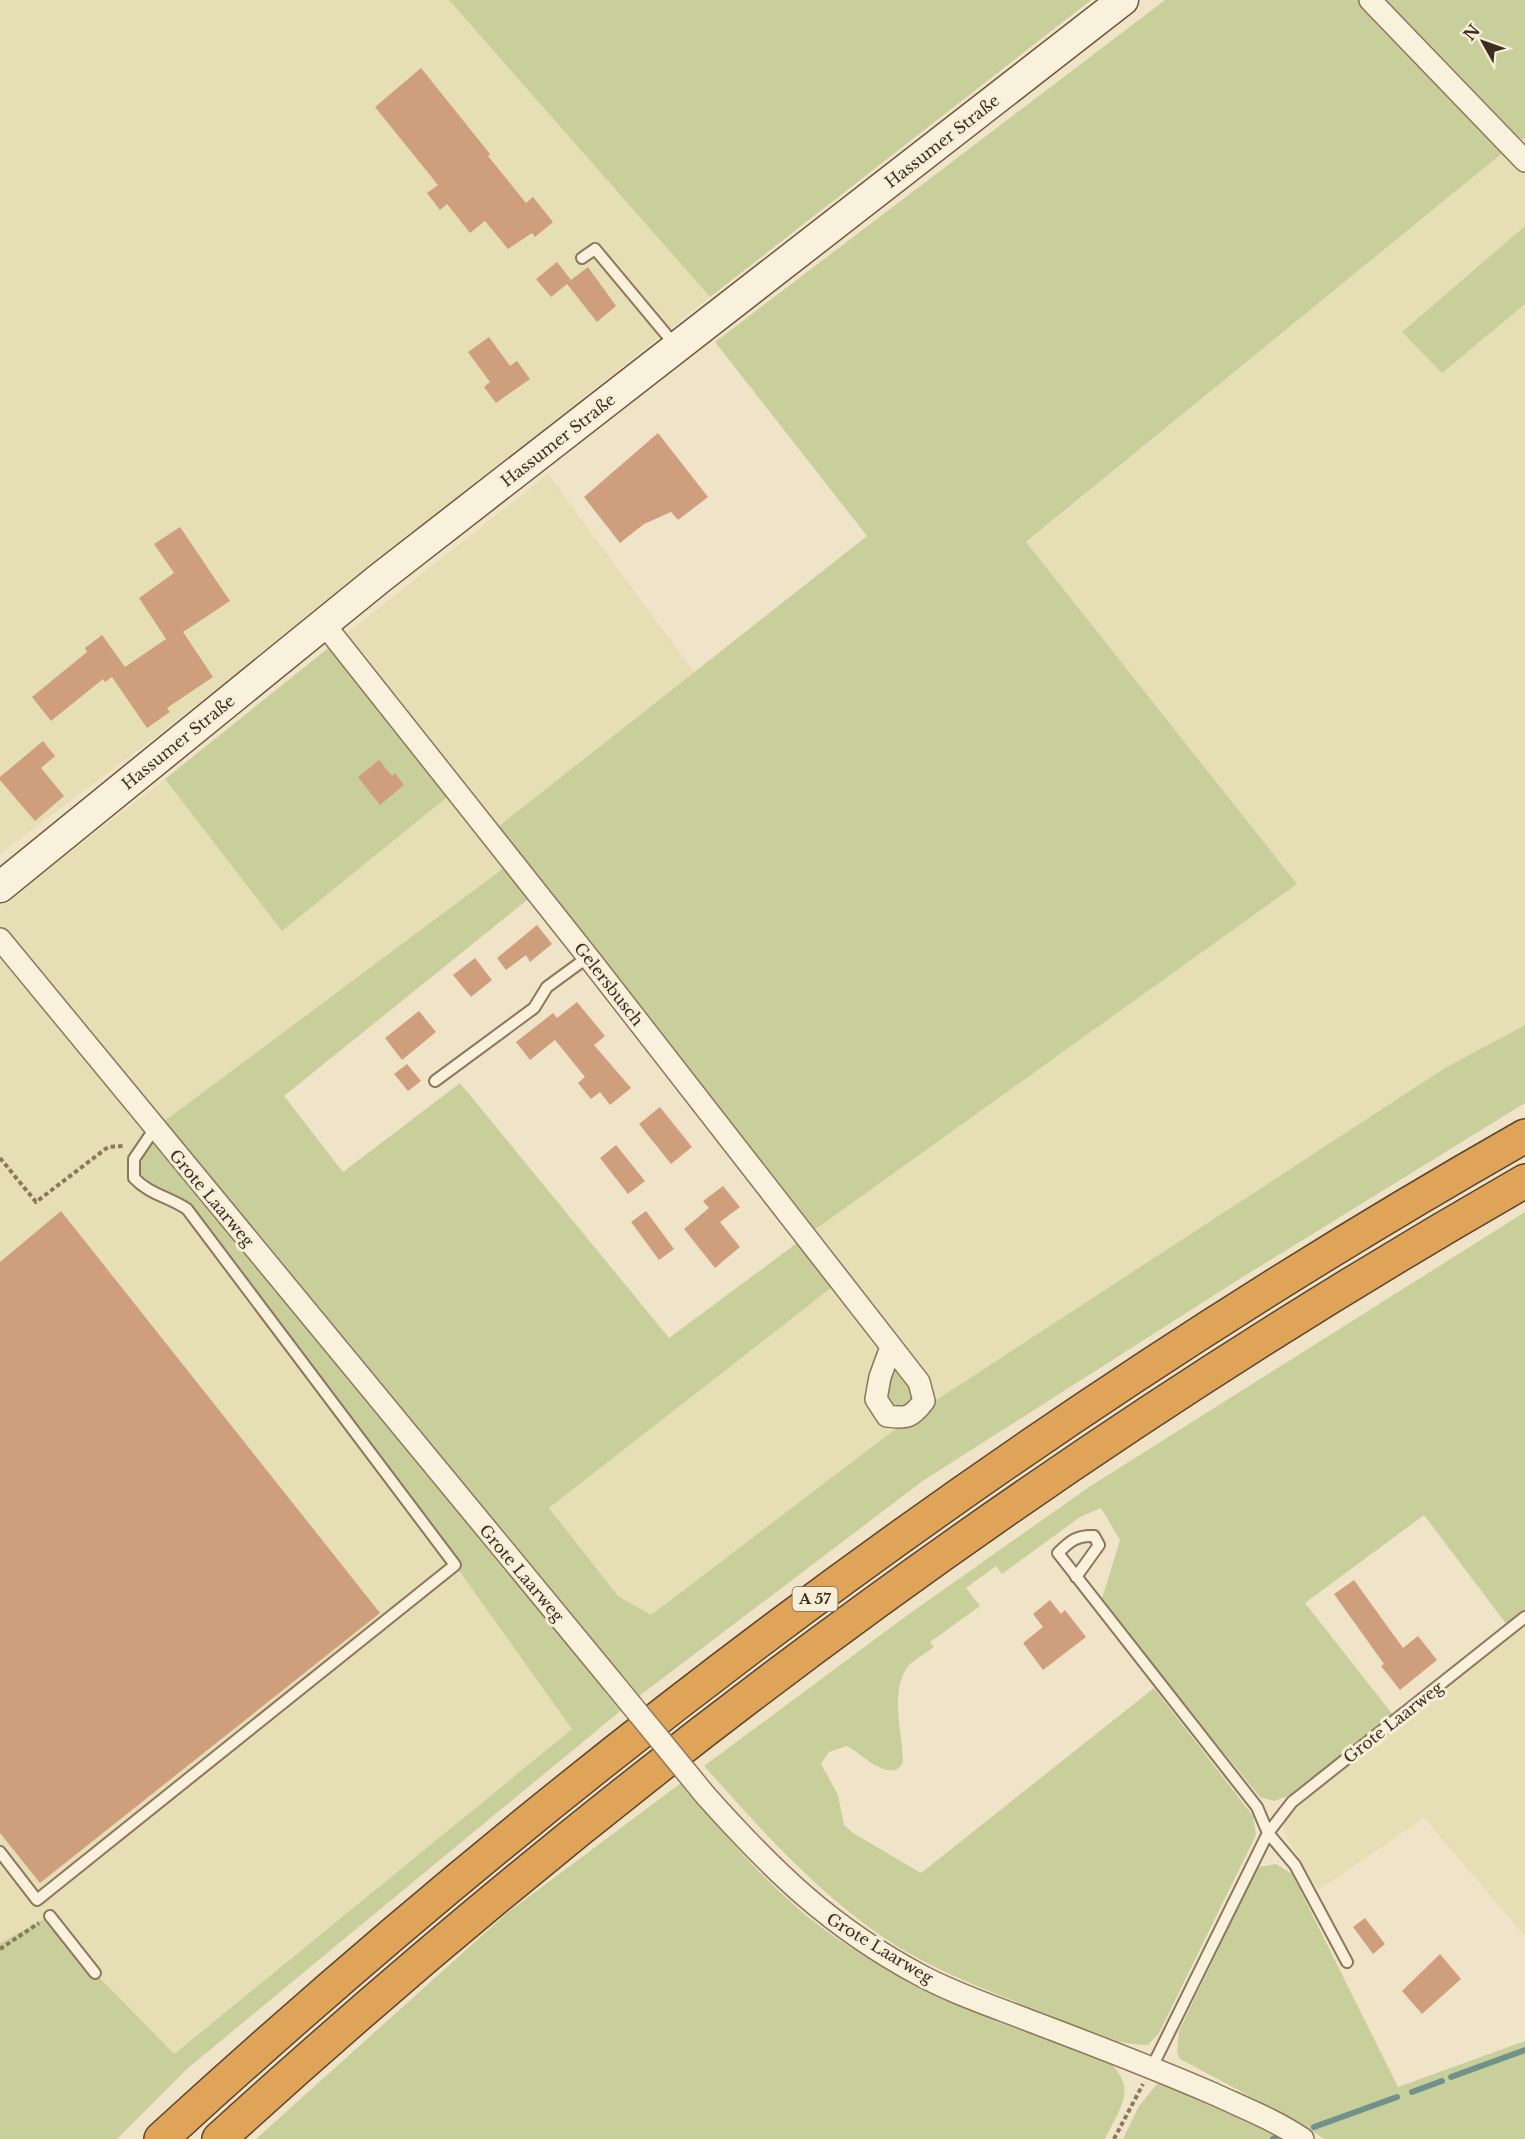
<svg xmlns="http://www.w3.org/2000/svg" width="1525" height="2139" font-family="'Libre Baskerville',serif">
<rect width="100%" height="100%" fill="#f0e4c8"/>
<path fill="#e6deb5" d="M0 0H449L710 297 166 729 0 854Z
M1525 138V226L1402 332 1442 372 1525 304V1025L1445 1068 913 1416 651 1615 618 1596 549 1508 840 1281 805 1236 1297 884 1026 543 1511 146Z
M548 474 694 672 490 833 513 862 155 1128 187 1209 455 1565 573 1728 173 2054 95 1973 0 1946V952L147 1117 0 925V906L165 779 283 930 456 790 337 641Z
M1525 1626V1936L1424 1818 1319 1890 1285 1835 1283 1822 1314 1793Z"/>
<path fill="#c9cf9b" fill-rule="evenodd" d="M449 0H1091L710 297Z
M1165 0H1525V138L1511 146 1026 542 1297 884 806 1236 840 1281 549 1508 618 1596 651 1615 910 1418 887 1416 886 1359 919 1382 915 1414 1445 1068 1525 1025V1103L1238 1280 924 1480 630 1703 188 2068 117 2139H0V1943L50 1916 95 1973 174 2054 572 1729 455 1565 187 1209 134 1178V1159L155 1128 512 862 490 833 867 536 715 342ZM537 892 805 1237 669 1338 460 1083 343 1172 284 1096Z
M1525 226V304L1442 373 1402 332Z
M337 641 456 790 282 931 165 779Z
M1525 1212V1610L1507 1625 1424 1515 1305 1603 1393 1715 1291 1795 1274 1801 1260 1797 1101 1602 1120 1540 1101 1508 1080 1517 1002 1574 996 1566 966 1588 980 1606 930 1642 934 1647C926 1653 917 1658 910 1664 888 1688 903 1734 903 1762 892 1786 861 1753 847 1746L829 1752 821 1764 838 1795 844 1825 853 1833 921 1873 1154 1688 1253 1816 1256 1835 1159 2033 1148 2045C1110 2045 1075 2026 1041 2012 982 1988 921 1966 870 1928 807 1882 756 1824 704 1766L909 1614 1089 1487Z
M681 1783C730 1841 782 1904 847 1945 927 1995 1016 2025 1104 2057 1139 2088 1122 2103 1105 2139H256L507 1913Z
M1276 1864 1292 1874 1398 2087 1525 2041V2139H1324L1300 2123 1180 2059 1177 2052 1179 2031 1258 1867Z
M1157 2084 1168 2085 1270 2129 1283 2139H1123L1139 2106Z"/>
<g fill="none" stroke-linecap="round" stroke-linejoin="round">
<path stroke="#6f938a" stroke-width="6" d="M1451 2077 1525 2050
M1412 2092 1442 2081
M1314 2127 1397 2097
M1273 2139 1275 2138"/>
</g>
<path fill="#cf9f7d" d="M421 68 490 154 488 156 526 203 533 197 553 222 535 237 532 233 508 249 485 221 470 233 447 204 440 210 427 193 438 185 375 107Z
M557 262 571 280 588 267 616 306 597 322 567 284 551 297 536 279Z
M489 337 510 366 517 361 530 379 496 403 484 387 490 382 468 352Z
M658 433 708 497 678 520 671 512 644 524 620 543 584 497Z
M180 527 230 601 183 632 213 677 167 708 170 712 147 728 112 677 105 682 103 679 51 721 32 697 87 652 85 648 102 635 125 667 166 639 139 598 174 573 154 544Z
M43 741 55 756 41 768 64 796 35 821 0 780V777Z
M379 760 392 776 395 773 404 785 380 805 358 777Z
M537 925 552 944 530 962 526 955 506 970 497 958Z
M475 958 492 980 471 997 453 975Z
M577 1002 605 1036 594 1045 631 1088 610 1105 600 1092 591 1099 578 1083 585 1077 555 1040 530 1060 516 1042 553 1013 557 1018Z
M419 1011 436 1032 402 1060 385 1038Z
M407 1064 421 1081 408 1091 394 1074Z
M660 1107 692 1147 671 1164 639 1124Z
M616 1145 645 1181 628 1194 600 1158Z
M723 1186 740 1207 720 1222 740 1247 715 1268 684 1229 709 1208 703 1201Z
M61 1211 380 1613 40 1883 0 1833V1262Z
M646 1211 674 1249 659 1260 631 1222Z
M1354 1580 1403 1648 1418 1636 1437 1660 1400 1690 1381 1666 1384 1664 1334 1594Z
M1050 1600 1061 1614 1065 1610 1086 1637 1043 1670 1023 1643 1043 1627 1033 1614Z
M1365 1918 1385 1944 1373 1954 1353 1927Z
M1440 1954 1461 1979 1422 2014 1402 1991Z"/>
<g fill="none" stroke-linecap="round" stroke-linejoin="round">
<g stroke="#8d765c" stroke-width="14">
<path id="lane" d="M582 258 595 249 675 345
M435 1081 534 1008 547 987 588 957
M1076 1577 1099 1545 1094 1536C1077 1535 1070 1541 1058 1553L1257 1807 1268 1833 1295 1865 1347 1962
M0 1852 37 1900 455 1565 187 1209C169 1197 149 1194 134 1178V1159L155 1128
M50 1916 95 1973
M1152 2067 1268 1833 1292 1802 1525 1617"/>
</g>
<g stroke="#8d765c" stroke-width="24">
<path id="street" d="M1370 0 1525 161
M324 624 588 957 919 1382 924 1401C912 1417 907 1419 887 1416L876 1399 880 1377 891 1347
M0 939 611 1680
M706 1796C773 1871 830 1927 920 1975 955 1994 995 2007 1033 2022 1094 2045 1154 2068 1214 2094 1244 2108 1275 2120 1303 2139"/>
</g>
<g stroke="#6f573f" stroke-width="33">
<path id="secondary" d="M0 887 380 578 1123 0"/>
</g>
<g stroke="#5b4430" stroke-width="36">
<path id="highway" d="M161 2139C578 1757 1033 1416 1525 1136
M219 2139C618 1775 1056 1450 1525 1181"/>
</g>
<path stroke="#8d765c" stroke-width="4" stroke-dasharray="4.5 3" stroke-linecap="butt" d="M0 1158 36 1202 108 1147 124 1146
M0 1949 39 1923
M1114 2139 1143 2084"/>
<use href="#lane" stroke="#faf1dc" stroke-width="10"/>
<use href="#street" stroke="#faf1dc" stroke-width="21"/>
<use href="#secondary" stroke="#faf1dc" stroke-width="30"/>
<use href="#highway" stroke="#e0a458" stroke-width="33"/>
<g stroke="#8d765c" stroke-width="24" stroke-linecap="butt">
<path id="street-bridge" d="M611 1680 706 1796"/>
</g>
<use href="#street-bridge" stroke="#faf1dc" stroke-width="21"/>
</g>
<g text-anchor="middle" stroke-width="6" stroke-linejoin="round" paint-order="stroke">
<rect fill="#f7eed8" stroke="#756857" stroke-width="1.5" x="792.5" y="1587" width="45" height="24" rx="4.5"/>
<g font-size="15" font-weight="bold" fill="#3d2e20">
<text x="815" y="1604">A 57</text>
</g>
<g font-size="16" fill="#3d2e20" stroke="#f7eed8">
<text transform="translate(942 141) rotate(-38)" y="6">Hassumer Straße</text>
<text transform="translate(558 440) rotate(-38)" y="6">Hassumer Straße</text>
<text transform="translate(178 742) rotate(-39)" y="6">Hassumer Straße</text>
<text transform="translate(609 984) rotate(52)" y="6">Gelersbusch</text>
<text transform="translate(212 1198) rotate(50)" y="6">Grote Laarweg</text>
<text transform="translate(522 1573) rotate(50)" y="6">Grote Laarweg</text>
<text transform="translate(1393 1722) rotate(-38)" y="6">Grote Laarweg</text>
<text transform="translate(880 1948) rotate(31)" y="6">Grote Laarweg</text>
</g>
</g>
<g transform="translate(1483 42) rotate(310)" stroke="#f7eed8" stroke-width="4.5" paint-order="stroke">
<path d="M0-4.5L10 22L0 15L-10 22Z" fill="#3d2e20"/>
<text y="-9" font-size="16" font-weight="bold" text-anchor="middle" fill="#3d2e20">N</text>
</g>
</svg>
